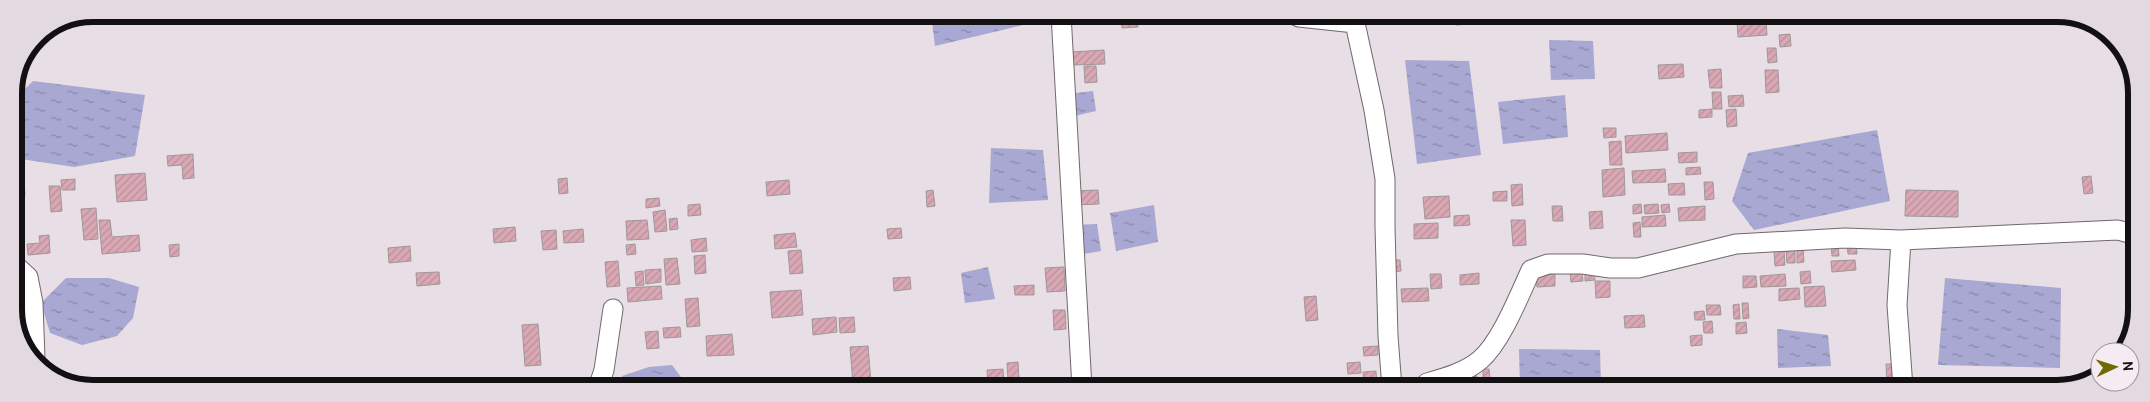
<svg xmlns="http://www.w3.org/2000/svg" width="2150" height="402" font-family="Cabin,sans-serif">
<defs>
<pattern id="water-ripples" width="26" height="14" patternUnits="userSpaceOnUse" patternTransform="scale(1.25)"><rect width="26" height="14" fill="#a8a8d2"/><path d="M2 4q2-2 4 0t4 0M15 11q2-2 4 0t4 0" fill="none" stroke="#8887a9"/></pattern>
<pattern id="building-hatch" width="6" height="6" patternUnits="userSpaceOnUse" patternTransform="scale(1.25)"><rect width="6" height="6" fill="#d9a8b4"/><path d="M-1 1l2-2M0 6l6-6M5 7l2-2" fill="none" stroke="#b9909a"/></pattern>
</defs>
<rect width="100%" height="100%" fill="#e8dee5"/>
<path fill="url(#water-ripples)" d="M931 14H1047L1048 19 935 46Z
M1549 40 1593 41 1595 79 1551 80Z
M1405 60 1469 61 1481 155 1417 164Z
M33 81 145 95 135 156 74 167 14 158V100Z
M1093 91 1096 111 1070 117 1068 94Z
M1565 95 1568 137 1503 144 1498 102Z
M1877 130 1890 201 1754 230 1732 201 1748 153Z
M991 148 1043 150 1048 200 989 203Z
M1154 205 1158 242 1116 251 1110 213Z
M1097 224 1101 251 1078 255 1074 225Z
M988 267 995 299 965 303 961 273Z
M66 278H109L139 287 133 318 117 336 82 345 50 333 41 303Z
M1945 278 2061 288 2060 368 1938 365Z
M1777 329 1828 335 1831 366 1778 368Z
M1519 349 1600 350 1601 388H1520Z
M672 365 689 388H625L622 376 649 367Z"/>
<path fill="url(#building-hatch)" stroke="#a19698" d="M1074 14H1092V23L1075 24Z
M1455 14H1469L1470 24 1456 25Z
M1503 14H1513V22H1504Z
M1137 16 1138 27 1122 28 1121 17Z
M1766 20 1767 35 1738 37 1737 21Z
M1790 34 1791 46 1780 47 1779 35Z
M1767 48H1776L1777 62 1768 63Z
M1104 50 1105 64 1072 65V52Z
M1683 64 1684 77 1659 79 1658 65Z
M1084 66H1096L1097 82 1085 83Z
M1721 69 1722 88H1710L1708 70Z
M1765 70H1778L1779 92 1766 93Z
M1712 92H1721L1722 109H1713Z
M1743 95 1744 106 1729 107 1728 96Z
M1712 109V117L1699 118V110Z
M1736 109 1737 126 1727 127 1726 110Z
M1603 128H1616V137L1604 138Z
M1667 133 1668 150 1626 153 1625 136Z
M1621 141 1622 165H1610L1609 142Z
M1697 152V162L1679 163 1678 153Z
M193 154 194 178 183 179 182 165 168 166 167 156Z
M1700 167 1701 174 1686 175V168Z
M1624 168 1625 195 1603 197 1602 170Z
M1665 169 1666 182 1633 183 1632 171Z
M145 173 147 200 117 202 115 175Z
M2091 176 2093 193 2084 194 2082 177Z
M567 178 568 193 559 194 558 179Z
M75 179V190H62L61 180Z
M789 180 790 194 767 196 766 182Z
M1704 182H1713L1714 199 1705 200Z
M15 183H24L25 195 15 196Z
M1684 183 1685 195H1669L1668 184Z
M1522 184 1523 205 1512 206 1511 185Z
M49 186H60L62 211 51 212Z
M933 190 935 206 927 207 926 191Z
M1098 190 1099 204 1075 205 1074 191Z
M1906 190 1958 191V217L1905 216Z
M1507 191V201H1493V192Z
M1449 196 1450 217 1425 219 1423 197Z
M659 198 660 206 646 208V199Z
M700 204 701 215 688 216V205Z
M1641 204 1642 213 1633 214V205Z
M1658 204 1659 213 1645 214 1644 205Z
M1669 204 1670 212 1662 213 1661 205Z
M1552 206H1562L1563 221H1553Z
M1705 206V220L1679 221 1678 208Z
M96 208 98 239 84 240 81 209Z
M665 210 667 231 655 232 653 212Z
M1602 211 1603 228 1590 229 1589 212Z
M1469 215 1470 225 1454 226V216Z
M1665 215 1666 226 1642 227V217Z
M677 218 678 229 670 230 669 219Z
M99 220H110L112 237 139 235 140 251 102 254Z
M647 220 649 239 627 240 626 221Z
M1511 220H1525L1526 245 1513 246Z
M1640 222 1641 237H1634L1633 223Z
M1438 223V238L1414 239V224Z
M515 227 516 241 494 243 493 229Z
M901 228 902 238 888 239 887 229Z
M583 229 584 242 564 243 563 231Z
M556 230 557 249 543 250 541 231Z
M795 233 797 247 775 249 774 235Z
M49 235 50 253 28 255 27 244 40 243 39 236Z
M706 238 707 251 692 252 691 240Z
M1847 243H1856L1857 254H1848Z
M179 244V256L170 257 169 245Z
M635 244 636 254 627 255 626 245Z
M1838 244 1839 256H1832L1831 245Z
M410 246 411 261 389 263 388 248Z
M1795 249V263H1787L1786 250Z
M1803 249 1804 262 1797 263V250Z
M801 250 803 273 790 274 788 251Z
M1784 250 1785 265 1775 266 1774 251Z
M705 255 706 273 695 274 694 256Z
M677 258 680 284 666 285 664 259Z
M1391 260H1400L1401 271 1392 272Z
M1855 260 1856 270 1832 272 1831 261Z
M618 261 620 286 607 287 605 262Z
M1064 267 1065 291 1047 292 1045 268Z
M661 269V282L646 284 645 270Z
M643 271 644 285 636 286 635 272Z
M1594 271 1595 280 1585 281V272Z
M1810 271 1811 283 1801 284 1800 272Z
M439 272 440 284 417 286 416 273Z
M1582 272 1583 281 1571 282 1570 273Z
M1479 273V284L1460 285V275Z
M1430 274H1441L1442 288 1431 289Z
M1555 274V286L1537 287 1536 275Z
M1785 274 1786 286 1761 287 1760 276Z
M1743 276H1756L1757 287 1743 288Z
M910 277 911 289 894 291 893 278Z
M1595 281H1610V297L1596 298Z
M1034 285V295H1015L1014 286Z
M661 286 662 299 628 302 627 288Z
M1824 286 1826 306 1805 307 1804 287Z
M1428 288 1429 301 1402 302 1401 289Z
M1799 288 1800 299 1779 301V289Z
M801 290 803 315 772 318 770 292Z
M1316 296 1318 320 1306 321 1304 297Z
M698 298 700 326 687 327 685 299Z
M1742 303H1748L1749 318 1743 319Z
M1739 304 1740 319H1734L1733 305Z
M1706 305H1720L1721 315H1707Z
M1053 310H1065L1066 329 1054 330Z
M1704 311 1705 320H1695L1694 312Z
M1644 315 1645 327 1625 328 1624 316Z
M836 317 837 332 813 335 812 319Z
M854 317 855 332 840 333 839 318Z
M1712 321 1713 333H1704L1703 322Z
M1746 322 1747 333 1736 334V323Z
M24 324 25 343 17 330V325Z
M538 324 541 365 525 366 522 325Z
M680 327 681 337 664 338 663 328Z
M658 331 659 348 647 349 645 332Z
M732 334 734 355 707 356 706 336Z
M1702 335V345L1691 346 1690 336Z
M868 346 871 382 853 384 850 347Z
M1378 346V355L1364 356 1363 347Z
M1018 362 1019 380H1008L1007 363Z
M1360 362 1361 373 1348 374 1347 363Z
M1886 364H1898L1900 386 1887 387Z
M1003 369 1004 385H988L987 370Z
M1483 369H1489L1490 378 1483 379Z
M1376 371 1377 386 1364 387 1363 372Z
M1472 376H1477V387H1472Z
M1063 379V388H1039V380Z
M1470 380V388H1456V381Z
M1492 381H1503V388H1493Z
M1832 382V388H1796V384Z"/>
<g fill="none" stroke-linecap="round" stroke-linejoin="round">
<g stroke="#70686d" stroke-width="21">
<path id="minor" d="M1061 14 1082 388
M1293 14 1299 17 1355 23 1374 110 1385 179V227L1388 336 1392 388
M1901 240 1897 305 1903 388
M16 266 28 277 33 303 35 359
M598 388 604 370 613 309
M1424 388 1427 383C1445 378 1466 372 1480 360 1501 342 1519 296 1531 270L1548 264H1583L1610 268H1638L1736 244 1845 238 1901 240 2118 230 2135 235"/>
</g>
<use href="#minor" stroke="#fff" stroke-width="19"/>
</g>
<path d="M0 0H2150V402H0ZM93 22H2057A71 71 0 0 1 2128 93V309A71 71 0 0 1 2057 380H93A71 71 0 0 1 22 309V93A71 71 0 0 1 93 22Z" fill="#e3d9e0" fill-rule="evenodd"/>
<path fill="none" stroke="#131012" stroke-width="6" d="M93 22H2057A71 71 0 0 1 2128 93V309A71 71 0 0 1 2057 380H93A71 71 0 0 1 22 309V93A71 71 0 0 1 93 22Z"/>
<g transform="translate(2115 367) rotate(86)"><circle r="24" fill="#f5ebf2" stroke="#9b9398"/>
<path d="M0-4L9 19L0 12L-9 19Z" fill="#716901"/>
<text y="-8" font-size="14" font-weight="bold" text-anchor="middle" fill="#131012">N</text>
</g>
</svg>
